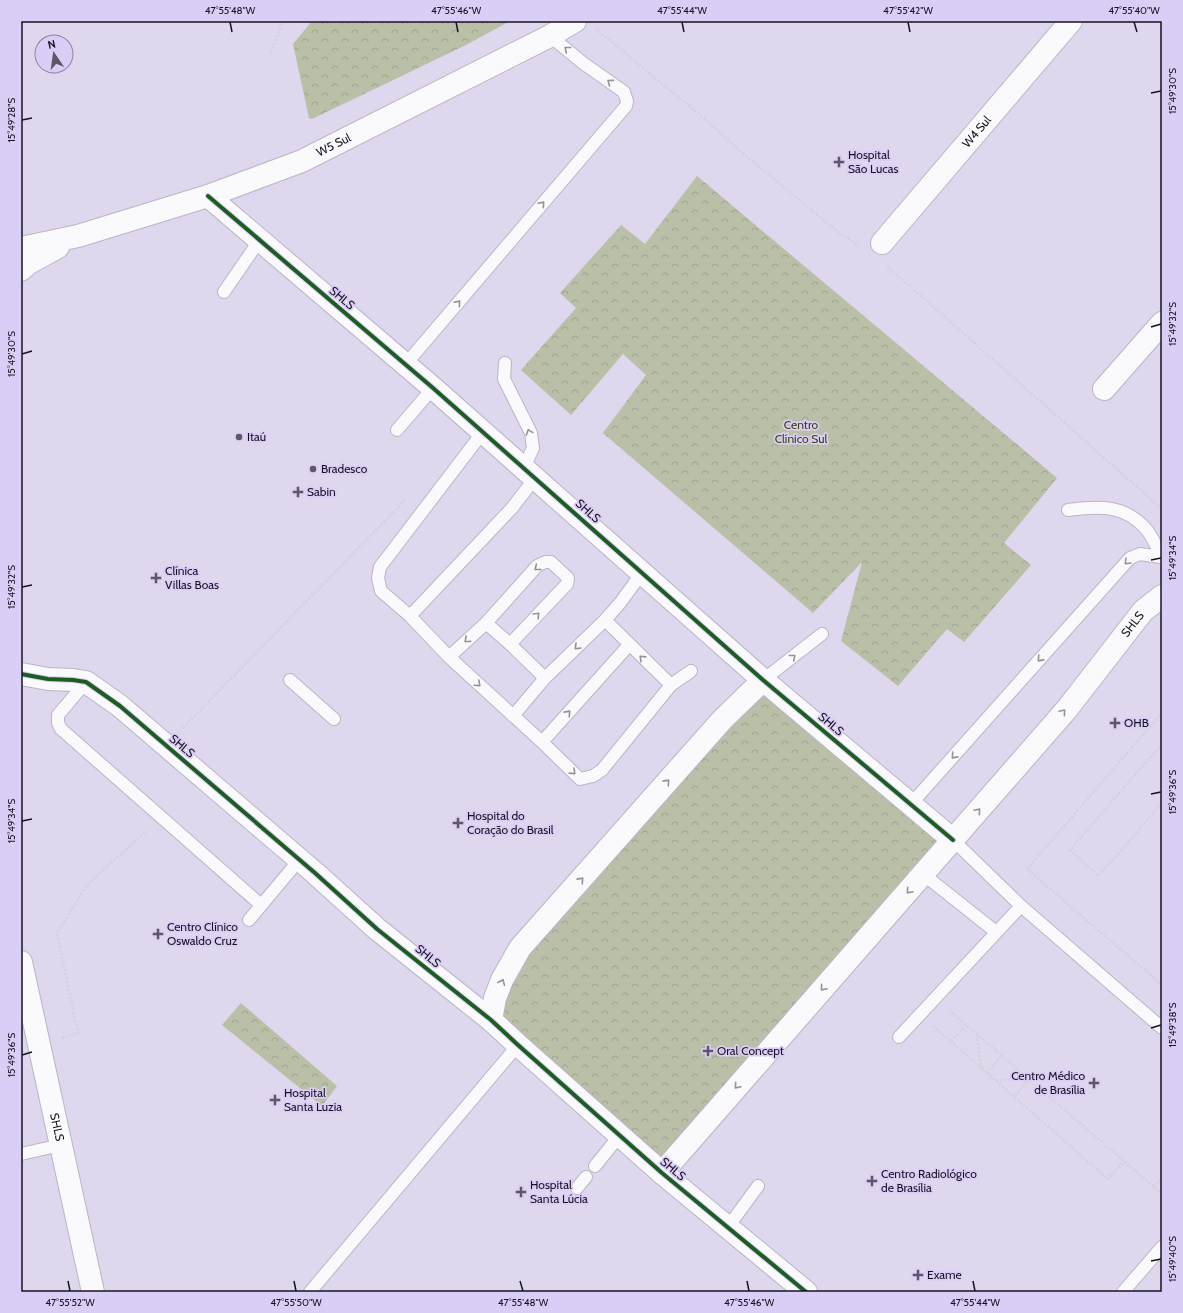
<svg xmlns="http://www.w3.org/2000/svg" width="1183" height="1313" font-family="Cabin,sans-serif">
<defs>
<pattern id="park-crowns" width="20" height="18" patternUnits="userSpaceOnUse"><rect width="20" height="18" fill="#babfa8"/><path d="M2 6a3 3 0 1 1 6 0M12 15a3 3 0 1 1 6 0" fill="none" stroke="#9fa390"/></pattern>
</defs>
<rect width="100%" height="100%" fill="#ded7ed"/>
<path fill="url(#park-crowns)" d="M312 21H510L466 45 312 119 309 118 293 44Z
M697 176 1057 478 1004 543 1031 565 964 642 947 629 898 686 841 641 862 562 813 613 603 433 646 375 623 354 571 415 521 370 576 308 560 293 621 225 645 244Z
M763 680 953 840 662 1173 491 1020 507 968Z
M241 1003 337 1086 322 1106 222 1025Z"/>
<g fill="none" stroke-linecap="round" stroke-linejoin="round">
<g stroke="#bbb5c7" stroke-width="14">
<path id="lane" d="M224 292 259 241
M505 363 504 379 531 433 533 448 524 468
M405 365 626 106 627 101 624 92 583 63 550 36
M397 430 433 388
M483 432 380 567 378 578 381 591 410 616 449 657 542 742 580 779 593 776 602 770 671 685 691 671
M1068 510C1098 506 1124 504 1146 529 1153 537 1157 547 1161 557
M410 616 512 508 536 477
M605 620 671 685
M486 623 510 644 545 678
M449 657 486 623 537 566 545 562H551L568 578 567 584 510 644
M290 680 334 719
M763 680 822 634
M86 682 58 715V723L61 729 261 905
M513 716 545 678 605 620 620 603 642 573
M542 742 629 645
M911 804 1130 558 1140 554 1161 557 1162 558
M953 840 1021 906 1162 1028
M923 874 996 932
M249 920 300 859
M899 1037 1021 906
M21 1154 61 1145
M595 1166 620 1135
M577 1188 586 1177
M728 1227 758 1186
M310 1292 518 1045
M1123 1292 1162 1247"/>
</g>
<g stroke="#bbb5c7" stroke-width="24">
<g id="street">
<path id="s1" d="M882 243 1071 21"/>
<path d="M1104 389 1162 323"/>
</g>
</g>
<g stroke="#bbb5c7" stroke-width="24">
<g id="secondary">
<path d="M208 196 433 388 763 680 953 840"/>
<path id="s2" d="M21 248 78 236 208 196 302 161 550 36 575 21"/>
<path d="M21 270 29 263 58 247"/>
<path d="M21 674 48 679 73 680 86 682 120 706 315 873 377 929 491 1020 518 1045 662 1173 806 1292"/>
<path id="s3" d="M21 962 93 1292"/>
<path d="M491 1020 495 998 502 980 520 948 722 720 763 680"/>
<path id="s4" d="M662 1173 1067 709 1143 611 1162 596"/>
</g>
</g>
<path stroke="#d4d2d9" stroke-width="2.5" stroke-dasharray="2 2" stroke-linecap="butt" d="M596 29 700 115 731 143 829 225 859 246
M271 52 283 21
M887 266 1162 509
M1162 713 1027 869 1162 985
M183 728 405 500
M1162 744 1070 850 1099 876 1162 803
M949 1010 1162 1194
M933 1026 1108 1179 1124 1162
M977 1035 981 1068
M62 1038 78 1033 57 933 87 885 145 832
M951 1041 966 1026
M987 1073 1001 1056
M996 1080H1029
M1015 1096 1029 1080
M1154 1187 1162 1178"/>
<use href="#lane" stroke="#faf9fc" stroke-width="12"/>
<use href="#street" stroke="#faf9fc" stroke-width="22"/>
<use href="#secondary" stroke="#faf9fc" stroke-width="22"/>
<g stroke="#dbcef6" stroke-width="6">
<path id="cycleway" d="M208 196 433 388 763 680 953 840
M21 674 48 679 73 680 86 682 120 706 315 873 377 929 491 1020 518 1045 662 1173 806 1292"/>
</g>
<use href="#cycleway" stroke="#1b5e20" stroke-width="4"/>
</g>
<defs><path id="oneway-chevron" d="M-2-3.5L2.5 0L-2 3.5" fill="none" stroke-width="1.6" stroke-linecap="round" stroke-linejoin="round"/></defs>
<g stroke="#949299">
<use href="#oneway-chevron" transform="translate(567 49) rotate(-141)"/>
<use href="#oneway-chevron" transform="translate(610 82) rotate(-144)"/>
<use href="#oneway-chevron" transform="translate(542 204) rotate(-49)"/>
<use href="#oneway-chevron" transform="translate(458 303) rotate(-49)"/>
<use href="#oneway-chevron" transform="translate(529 432) rotate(-110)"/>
<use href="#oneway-chevron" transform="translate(1127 562) rotate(135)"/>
<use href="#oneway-chevron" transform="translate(537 568) rotate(142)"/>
<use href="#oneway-chevron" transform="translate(537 615) rotate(-46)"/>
<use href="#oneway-chevron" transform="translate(467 640) rotate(137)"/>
<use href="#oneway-chevron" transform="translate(577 647) rotate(136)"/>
<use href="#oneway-chevron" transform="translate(793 657) rotate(-39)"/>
<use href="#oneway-chevron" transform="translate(642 658) rotate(-136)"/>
<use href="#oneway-chevron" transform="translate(1040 659) rotate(132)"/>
<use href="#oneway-chevron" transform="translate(478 684) rotate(42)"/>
<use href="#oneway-chevron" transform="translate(1063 712) rotate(-50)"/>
<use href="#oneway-chevron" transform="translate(568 713) rotate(-48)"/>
<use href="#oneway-chevron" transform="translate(954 756) rotate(132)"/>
<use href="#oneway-chevron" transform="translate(573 772) rotate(44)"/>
<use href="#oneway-chevron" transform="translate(667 782) rotate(-48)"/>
<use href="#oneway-chevron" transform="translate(978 811) rotate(-49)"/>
<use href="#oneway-chevron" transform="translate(581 880) rotate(-48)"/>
<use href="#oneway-chevron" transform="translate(909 891) rotate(131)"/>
<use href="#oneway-chevron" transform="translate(502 982) rotate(-67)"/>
<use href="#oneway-chevron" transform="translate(823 988) rotate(131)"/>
<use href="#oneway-chevron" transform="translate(737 1086) rotate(131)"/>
</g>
<path fill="none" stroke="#171320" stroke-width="1.5" d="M230 22 232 32M456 22 458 32M682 22 684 32M908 22 910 32M1134 22 1137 32M1151 93 1161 91M22 120 32 118M1151 327 1161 324M22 354 32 351M1151 560 1161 558M22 587 32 585M1151 794 1161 792M22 821 32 819M1151 1028 1161 1025M22 1055 32 1052M1151 1261 1161 1259M68 1281 70 1291M294 1281 296 1291M520 1281 523 1291M747 1281 749 1291M973 1281 975 1291"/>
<g fill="#5d5868" stroke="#dbcef6" stroke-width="1.5">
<path d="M837 156h4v4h4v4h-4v4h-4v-4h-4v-4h4z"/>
<circle cx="239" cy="437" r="4"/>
<circle cx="313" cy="469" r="4"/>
<path d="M296 486h4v4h4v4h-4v4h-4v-4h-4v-4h4z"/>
<path d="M154 572h4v4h4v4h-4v4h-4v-4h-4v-4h4z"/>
<path d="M1113 717h4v4h4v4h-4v4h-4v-4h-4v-4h4z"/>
<path d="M456 817h4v4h4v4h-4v4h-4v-4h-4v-4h4z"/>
<path d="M156 928h4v4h4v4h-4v4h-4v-4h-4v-4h4z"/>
<path d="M706 1045h4v4h4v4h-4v4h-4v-4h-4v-4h4z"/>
<path d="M1092 1077h4v4h4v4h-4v4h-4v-4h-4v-4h4z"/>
<path d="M273 1094h4v4h4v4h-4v4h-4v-4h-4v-4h4z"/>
<path d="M870 1175h4v4h4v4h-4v4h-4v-4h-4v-4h4z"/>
<path d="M519 1186h4v4h4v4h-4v4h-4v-4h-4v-4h4z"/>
<path d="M916 1269h4v4h4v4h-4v4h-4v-4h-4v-4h4z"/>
</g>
<g text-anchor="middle" stroke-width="3.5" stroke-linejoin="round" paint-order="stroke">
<g font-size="12" fill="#171320" stroke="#dbcef6">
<text dy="4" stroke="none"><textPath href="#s1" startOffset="146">W4 Sul</textPath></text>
<text dy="4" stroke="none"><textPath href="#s2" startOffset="330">W5 Sul</textPath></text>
<text transform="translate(342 298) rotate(40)" y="4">SHLS</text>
<text transform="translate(588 511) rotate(42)" y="4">SHLS</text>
<text dy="4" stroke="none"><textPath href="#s4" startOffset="723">SHLS</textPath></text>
<text transform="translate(831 724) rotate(40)" y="4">SHLS</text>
<text transform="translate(182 746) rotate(40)" y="4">SHLS</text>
<text transform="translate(428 956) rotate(39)" y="4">SHLS</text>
<text dy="4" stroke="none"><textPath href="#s3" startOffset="169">SHLS</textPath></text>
<text transform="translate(673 1169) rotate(40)" y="4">SHLS</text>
</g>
<g font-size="12" fill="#171320" stroke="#dbcef6" text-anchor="start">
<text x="848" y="159">Hospital<tspan x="848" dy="14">São Lucas</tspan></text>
<text x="247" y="441">Itaú</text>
<text x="321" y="473">Bradesco</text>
<text x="307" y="496">Sabin</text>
<text x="165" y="575">Clínica<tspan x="165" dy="14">Villas Boas</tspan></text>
<text x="1124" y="727">OHB</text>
<text x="467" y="820">Hospital do<tspan x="467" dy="14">Coração do Brasil</tspan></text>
<text x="167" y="931">Centro Clínico<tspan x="167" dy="14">Oswaldo Cruz</tspan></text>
<text x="717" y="1055">Oral Concept</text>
<text x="1085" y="1080" text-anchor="end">Centro Médico<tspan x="1085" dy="14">de Brasília</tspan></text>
<text x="284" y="1097">Hospital<tspan x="284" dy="14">Santa Luzia</tspan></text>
<text x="881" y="1178">Centro Radiológico<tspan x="881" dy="14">de Brasília</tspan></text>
<text x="530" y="1189">Hospital<tspan x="530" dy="14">Santa Lúcia</tspan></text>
<text x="927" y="1279">Exame</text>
</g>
<g font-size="12" fill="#364003" stroke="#dbcef6">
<text x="801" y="429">Centro<tspan x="801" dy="14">Clínico Sul</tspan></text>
</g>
</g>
<rect width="1183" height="1313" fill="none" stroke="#dbcef6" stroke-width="44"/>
<g transform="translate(54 54) rotate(347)"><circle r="19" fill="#dbcef6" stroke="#8d83a0"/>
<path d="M0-3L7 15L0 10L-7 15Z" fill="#5d5868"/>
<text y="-6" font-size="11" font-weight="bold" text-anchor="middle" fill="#171320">N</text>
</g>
<rect x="22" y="22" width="1139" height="1269" fill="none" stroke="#171320" stroke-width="1.5"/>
<g font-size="10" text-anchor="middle" fill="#171320">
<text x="230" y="14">47°55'48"W</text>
<text x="456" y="14">47°55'46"W</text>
<text x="682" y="14">47°55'44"W</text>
<text x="908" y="14">47°55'42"W</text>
<text x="1134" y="14">47°55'40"W</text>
<text transform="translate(1172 91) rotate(-90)" y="4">15°49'30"S</text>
<text transform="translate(11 120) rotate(-90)" y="4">15°49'28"S</text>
<text transform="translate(1172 324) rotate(-90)" y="4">15°49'32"S</text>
<text transform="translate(11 354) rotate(-90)" y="4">15°49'30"S</text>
<text transform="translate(1172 558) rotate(-90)" y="4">15°49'34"S</text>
<text transform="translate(11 587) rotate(-90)" y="4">15°49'32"S</text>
<text transform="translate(1172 792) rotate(-90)" y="4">15°49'36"S</text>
<text transform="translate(11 821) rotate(-90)" y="4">15°49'34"S</text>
<text transform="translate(1172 1025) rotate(-90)" y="4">15°49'38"S</text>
<text transform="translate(11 1055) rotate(-90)" y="4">15°49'36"S</text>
<text transform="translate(1172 1259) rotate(-90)" y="4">15°49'40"S</text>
<text x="70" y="1306">47°55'52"W</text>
<text x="296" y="1306">47°55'50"W</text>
<text x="523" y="1306">47°55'48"W</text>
<text x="749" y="1306">47°55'46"W</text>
<text x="975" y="1306">47°55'44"W</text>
</g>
</svg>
